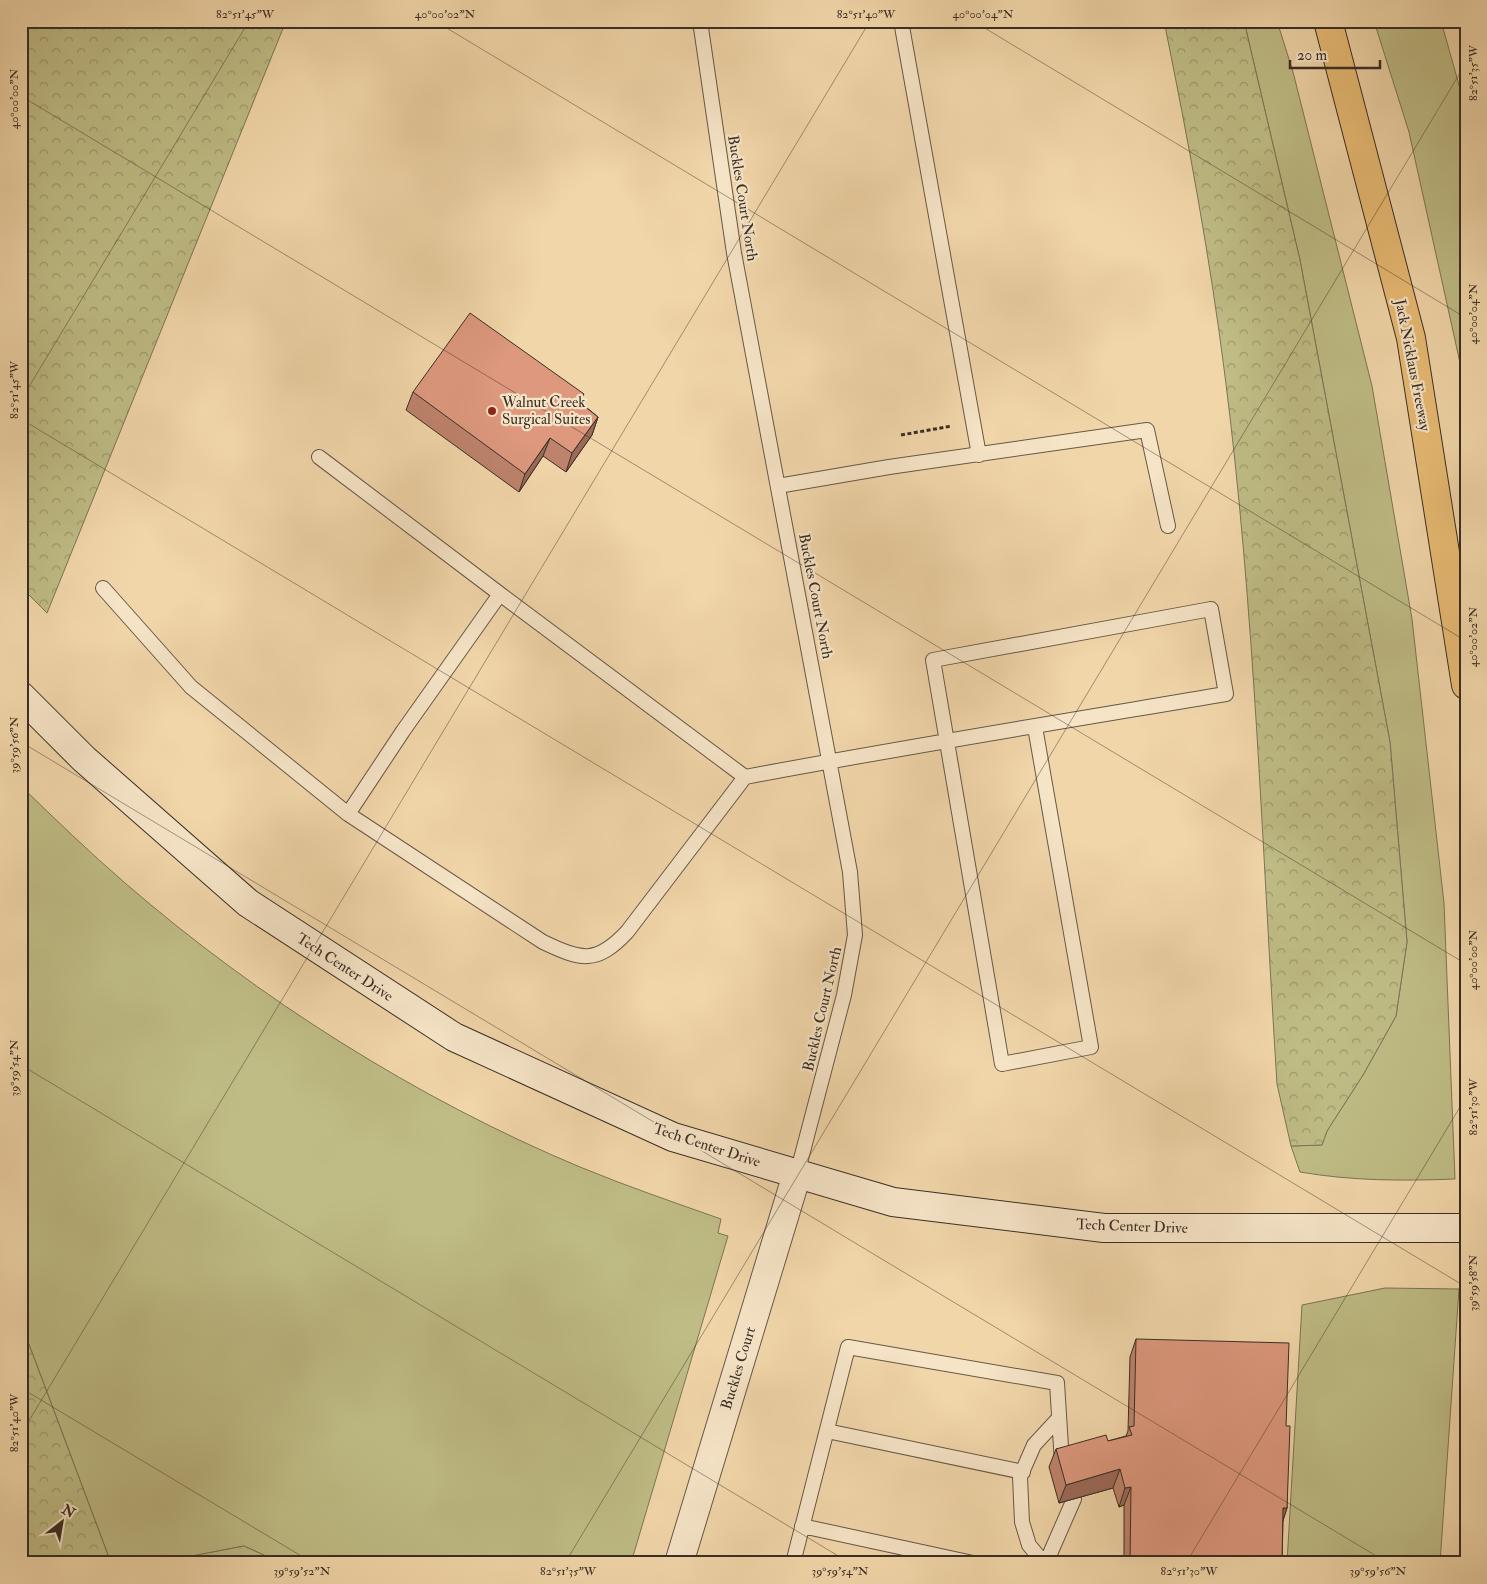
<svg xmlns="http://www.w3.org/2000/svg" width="1487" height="1584" font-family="'IM FELL Double Pica',serif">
<defs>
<pattern id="forest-crowns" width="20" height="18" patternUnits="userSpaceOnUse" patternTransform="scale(1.25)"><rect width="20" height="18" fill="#bfbc85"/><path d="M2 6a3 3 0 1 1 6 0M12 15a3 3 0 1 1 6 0" fill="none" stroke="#9c996d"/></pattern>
</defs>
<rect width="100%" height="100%" fill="#f1d6a9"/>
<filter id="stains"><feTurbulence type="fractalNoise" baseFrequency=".004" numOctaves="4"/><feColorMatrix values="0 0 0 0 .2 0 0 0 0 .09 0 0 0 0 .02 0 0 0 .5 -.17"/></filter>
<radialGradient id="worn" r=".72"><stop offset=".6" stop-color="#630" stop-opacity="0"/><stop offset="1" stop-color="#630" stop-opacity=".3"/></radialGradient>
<path fill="#bfbc85" stroke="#7c7556" d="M1244 21H1277L1293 72 1372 386 1412 619 1444 903 1455 1179C1403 1181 1352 1181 1300 1172L1291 1146 1322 1145 1327 1131 1363 1075 1396 1016 1407 942 1390 742 1300 260Z
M1374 21H1441L1466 110V390L1409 132Z
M21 786C55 819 89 852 125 883 258 998 417 1099 580 1167 626 1186 673 1202 721 1219L718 1233 728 1236 631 1563H281L244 1546 156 1563H111L21 1323Z
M1385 1288 1459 1289 1440 1563H1287L1302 1305Z"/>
<path fill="url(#forest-crowns)" stroke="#7c7556" d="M21 21H286L47 613 21 587Z
M1164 21H1244L1300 260 1390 742 1407 942 1396 1016 1363 1075 1327 1131 1322 1145 1291 1146 1277 1084C1262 848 1255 610 1225 376 1210 257 1188 139 1164 21Z
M21 1323 111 1563H21Z
M244 1546 281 1563H156Z"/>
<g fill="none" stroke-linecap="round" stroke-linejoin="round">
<g stroke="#675847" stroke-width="16">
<path id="service" d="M700 21 734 253 850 872 855 935 844 995 797 1174
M901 21 979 455
M319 457 500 594
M778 486 889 467 1147 430 1168 526
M103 588 191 687 348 814
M745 777 500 594 403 731 348 814 543 942C581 960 596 965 627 932L745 777C904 747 1065 721 1226 694L1211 609 933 660 1002 1064 1091 1047 1035 727
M827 1431 1023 1472
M802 1526 973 1563
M793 1563 848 1347 1057 1383 1062 1463
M1044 1563 1029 1545 1022 1522 1020 1477 1034 1445 1059 1418
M1046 1563 1074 1499"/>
</g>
<g stroke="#675847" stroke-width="30">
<path id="minor" d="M679 1563 797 1174"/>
</g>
<g stroke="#392e26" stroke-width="30">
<path id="secondary" d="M21 696 84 759 248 903 454 1037 673 1137 893 1202 1104 1228H1466"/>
</g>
<g stroke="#392e26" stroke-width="30">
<path id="motorway" d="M1328 21 1411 338 1466 685"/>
</g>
<path stroke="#392e26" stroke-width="3" stroke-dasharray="4 2.5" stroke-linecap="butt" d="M901 435 952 426"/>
<use href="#service" stroke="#f6e4c7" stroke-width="14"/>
<use href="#minor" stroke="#f6e4c7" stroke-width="28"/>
<use href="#secondary" stroke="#f6e4c7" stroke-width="28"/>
<use href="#motorway" stroke="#e8bb74" stroke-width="28"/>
</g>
<path fill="#be836c" stroke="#392e26" d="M413 392 581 403 598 417 592 435 566 472 543 456 519 492 406 410Z
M1136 1339 1286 1426 1287 1508 1283 1520 1282 1563H1124V1505L1119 1507 1113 1488 1059 1503 1049 1467 1056 1449 1108 1441 1126 1436 1128 1431 1130 1357Z"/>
<path fill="#9b6a58" stroke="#392e26" d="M598 417 592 435 566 472 572 453Z
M550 438 543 456 519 492 525 474Z
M1120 1469 1113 1488 1059 1503 1066 1485Z
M1131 1487 1124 1505 1119 1507 1125 1488Z
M1283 1508H1287L1281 1527Z"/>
<path fill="#dd987e" stroke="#392e26" d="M470 313 584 394 579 402 598 417 572 453 550 438 525 474 413 392Z
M1136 1339 1289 1343 1286 1426H1290L1287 1508H1283L1282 1563H1130L1131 1487 1125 1488 1120 1469 1066 1485 1056 1449 1106 1435 1108 1441 1132 1435 1129 1427 1134 1426Z"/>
<path fill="none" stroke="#392e26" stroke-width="1" stroke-opacity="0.45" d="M435 21 1466 641M973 21 1466 318M21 96 1466 964M21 400 249 21M21 419 1466 1287M21 742 1388 1563M21 1065 850 1563M21 1388 313 1563M21 1434 870 21M565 1563 1466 63M1186 1563 1466 1097"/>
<circle fill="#8f2418" stroke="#f6e4c7" stroke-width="2" cx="492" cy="411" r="5"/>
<g text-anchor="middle" stroke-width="4.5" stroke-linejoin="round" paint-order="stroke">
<g font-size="15" fill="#392e26" stroke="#f6e4c7">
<text transform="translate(743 198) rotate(81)" y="5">Buckles Court North</text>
<text transform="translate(1413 365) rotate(79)" y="5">Jack Nicklaus Freeway</text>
<text transform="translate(816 596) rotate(79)" y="5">Buckles Court North</text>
<text transform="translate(345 967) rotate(33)" y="5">Tech Center Drive</text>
<text transform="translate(822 1009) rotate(-77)" y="5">Buckles Court North</text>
<text transform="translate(707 1145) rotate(18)" y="5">Tech Center Drive</text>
<text transform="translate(1132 1226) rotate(2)" y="5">Tech Center Drive</text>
<text transform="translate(738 1368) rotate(-73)" y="5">Buckles Court</text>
</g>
<g font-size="15" fill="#392e26" stroke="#f6e4c7" text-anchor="start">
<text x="502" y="407">Walnut Creek<tspan x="502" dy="17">Surgical Suites</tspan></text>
</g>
</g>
<rect width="1487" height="1584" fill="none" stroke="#f1d6a9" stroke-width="55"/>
<g transform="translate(62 1522) rotate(31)" stroke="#f6e4c7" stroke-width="4" paint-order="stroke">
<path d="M0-4L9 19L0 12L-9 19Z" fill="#392e26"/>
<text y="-8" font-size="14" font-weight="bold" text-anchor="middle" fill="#392e26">N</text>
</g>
<path d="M1290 60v8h90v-8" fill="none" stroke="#392e26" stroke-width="2.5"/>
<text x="1297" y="60" font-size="15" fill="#392e26" stroke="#f6e4c7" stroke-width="4" paint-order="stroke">20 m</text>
<rect x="28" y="28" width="1432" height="1528" fill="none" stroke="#392e26" stroke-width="2"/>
<g font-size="12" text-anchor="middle" fill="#392e26">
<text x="245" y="18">82°51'45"W</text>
<text x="445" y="18">40°00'02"N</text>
<text x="866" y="18">82°51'40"W</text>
<text x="983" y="18">40°00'04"N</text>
<text transform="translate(1473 73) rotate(-90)" y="4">82°51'35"W</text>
<text transform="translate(14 99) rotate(-90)" y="4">40°00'00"N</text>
<text transform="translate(1473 314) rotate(-90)" y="4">40°00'04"N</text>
<text transform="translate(14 390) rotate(-90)" y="4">82°51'45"W</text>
<text transform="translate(1473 637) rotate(-90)" y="4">40°00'02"N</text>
<text transform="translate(14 745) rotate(-90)" y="4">39°59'56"N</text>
<text transform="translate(1473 960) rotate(-90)" y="4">40°00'00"N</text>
<text transform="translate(14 1068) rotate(-90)" y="4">39°59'54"N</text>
<text transform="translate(1473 1107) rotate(-90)" y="4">82°51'30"W</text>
<text transform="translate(1473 1283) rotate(-90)" y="4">39°59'58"N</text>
<text transform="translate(14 1423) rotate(-90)" y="4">82°51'40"W</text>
<text x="302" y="1575">39°59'52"N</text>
<text x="568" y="1575">82°51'35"W</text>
<text x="840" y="1575">39°59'54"N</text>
<text x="1189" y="1575">82°51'30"W</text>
<text x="1378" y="1575">39°59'56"N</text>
</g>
<rect width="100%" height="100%" filter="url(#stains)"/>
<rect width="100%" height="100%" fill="url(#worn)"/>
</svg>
